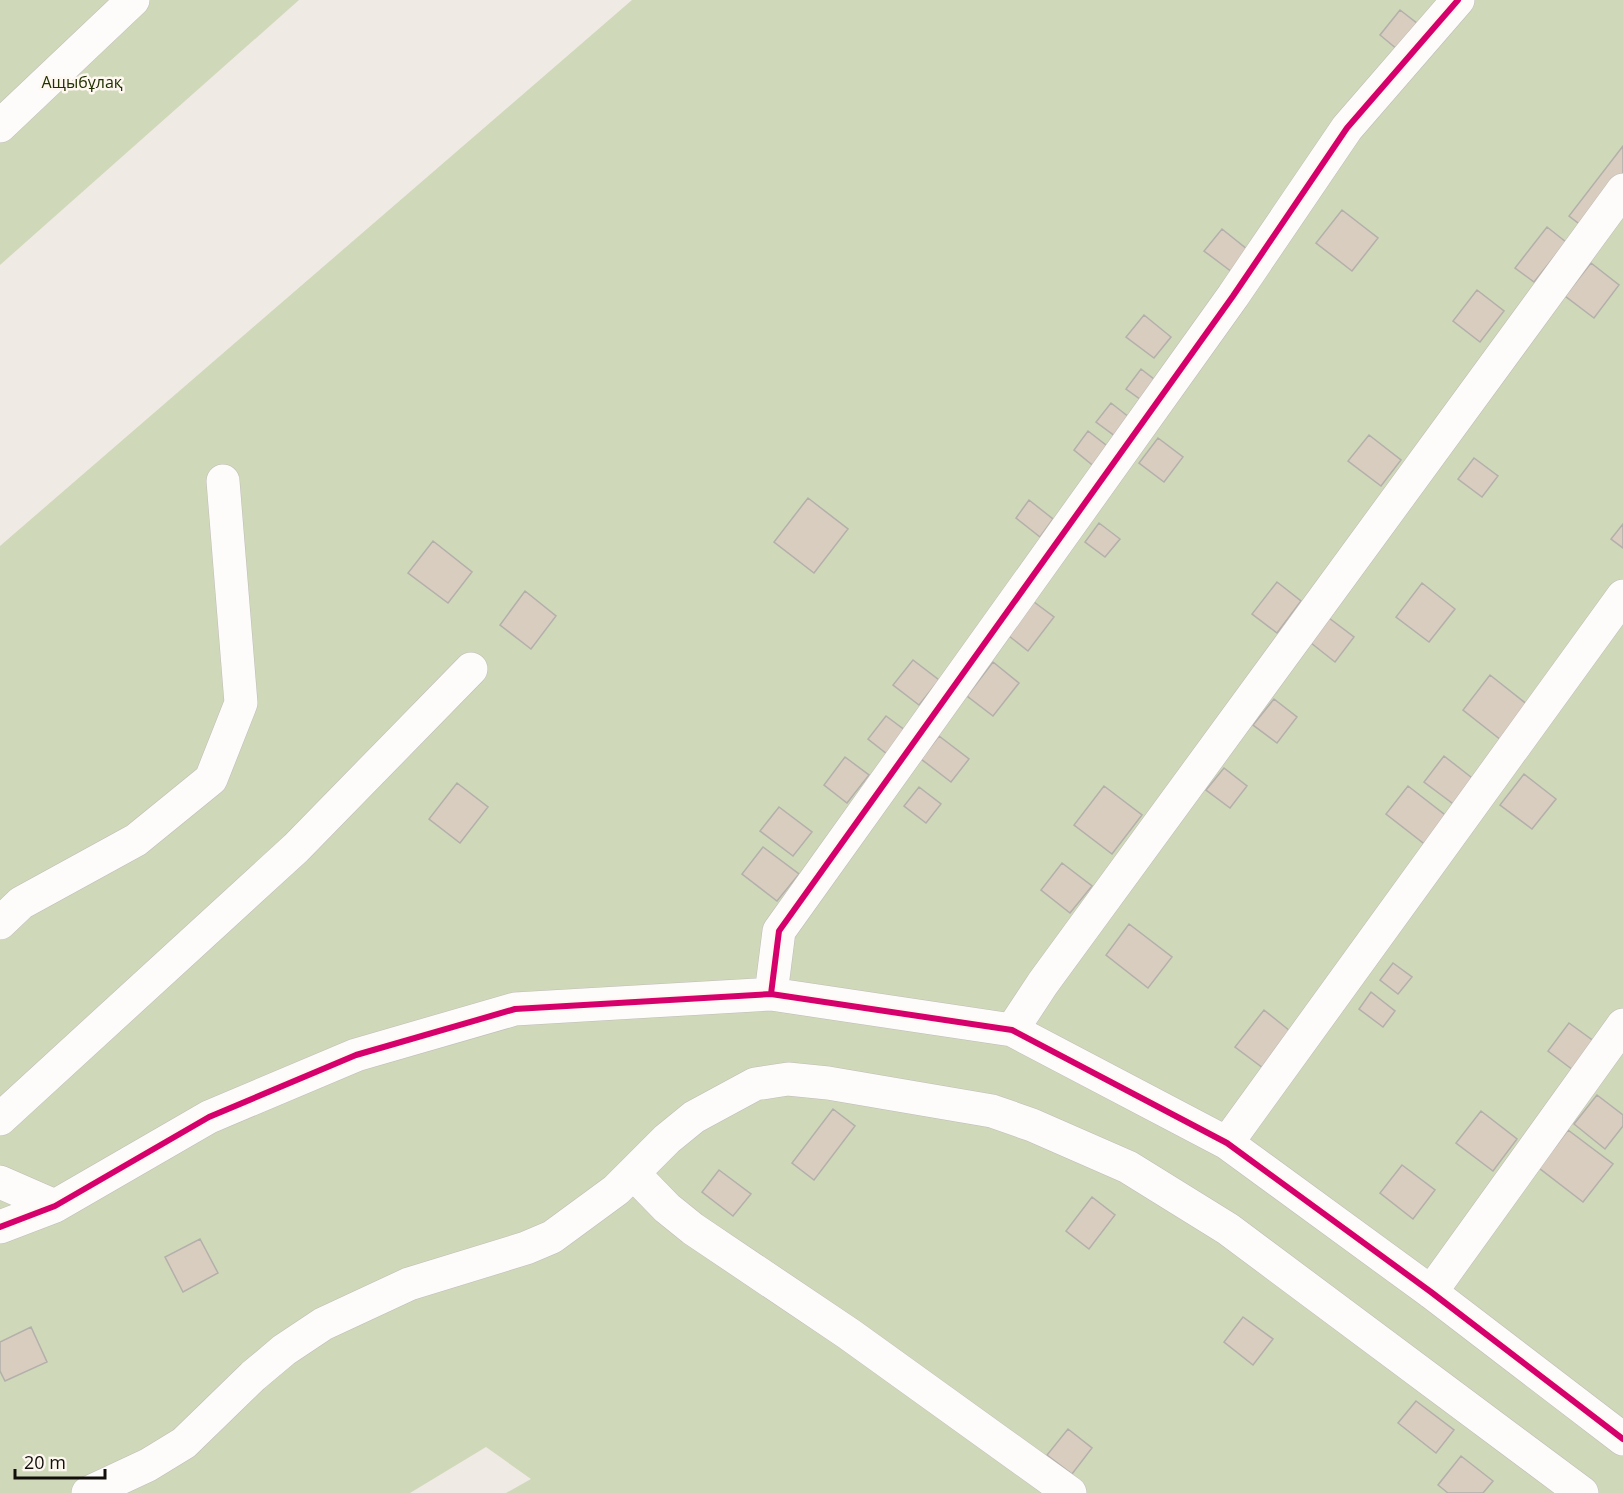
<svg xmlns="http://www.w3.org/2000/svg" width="1623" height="1493" font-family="'Open Sans',sans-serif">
<rect width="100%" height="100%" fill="#efeae4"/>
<path fill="#cfd8b9" d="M0 0H299L0 265Z
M632 0H1623V1493H506L531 1479 486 1447 410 1493H0V546Z"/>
<path fill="#d9cdc0" stroke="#b3afaa" stroke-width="1.5" d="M1400 10 1418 24 1398 50 1380 35Z
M1623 146V173L1582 226 1569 216Z
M1342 210 1378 238 1352 271 1316 243Z
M1547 227 1566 242 1534 282 1515 268Z
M1222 229 1248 250 1232 272 1204 251Z
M1591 263 1619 285 1594 318 1565 296Z
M1477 290 1504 311 1480 342 1453 321Z
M1144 315 1171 337 1154 358 1126 337Z
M1141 369 1159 383 1144 402 1126 389Z
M1111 403 1134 421 1119 439 1096 422Z
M1088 431 1111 449 1096 468 1074 450Z
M1369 435 1401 460 1381 486 1348 461Z
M1158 438 1183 457 1164 482 1139 463Z
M1474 458 1498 476 1482 497 1458 479Z
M808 498 848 529 814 573 774 542Z
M1029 500 1053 519 1040 537 1016 518Z
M1099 523 1120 539 1105 557 1085 542Z
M1623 524V548L1611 539Z
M433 541 472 572 448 603 408 573Z
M1277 582 1301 601 1277 633 1252 614Z
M1422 583 1455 609 1429 642 1396 617Z
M525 591 556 616 531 649 500 625Z
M1030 599 1054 617 1028 651 1004 632Z
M1325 615 1354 637 1335 662 1306 639Z
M913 660 939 680 919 705 893 685Z
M993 662 1019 683 993 716 967 696Z
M1490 675 1528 705 1501 740 1463 710Z
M1274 699 1297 717 1277 743 1253 725Z
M886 716 906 731 887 754 868 739Z
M939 736 969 759 951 782 921 759Z
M1444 756 1476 781 1456 806 1424 782Z
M845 757 869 775 847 803 824 785Z
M1224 768 1247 786 1230 808 1206 790Z
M1524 774 1556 799 1532 829 1500 805Z
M457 783 488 807 460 843 429 819Z
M1104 786 1142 815 1112 854 1074 825Z
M1408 786 1449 818 1427 846 1386 814Z
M919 787 941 804 926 823 904 806Z
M779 807 812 832 793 856 760 831Z
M763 847 799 874 777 901 742 874Z
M1062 863 1092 886 1070 913 1041 890Z
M1129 924 1172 957 1148 988 1106 955Z
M1393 963 1412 977 1398 994 1380 980Z
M1371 992 1395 1011 1383 1027 1359 1009Z
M1264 1010 1295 1035 1267 1071 1235 1047Z
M1569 1023 1595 1042 1573 1070 1548 1051Z
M1597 1095 1623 1115V1126L1605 1149 1574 1124Z
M833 1109 855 1126 814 1180 792 1163Z
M1481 1111 1517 1139 1493 1171 1456 1143Z
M1568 1130 1613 1164 1583 1202 1539 1168Z
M1402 1165 1435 1190 1413 1219 1380 1193Z
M719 1170 751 1194 733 1216 702 1192Z
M1092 1197 1115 1215 1089 1249 1066 1231Z
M200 1239 218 1273 183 1292 165 1257Z
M1243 1317 1273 1339 1253 1365 1224 1342Z
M31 1327 47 1362 5 1381 0 1371V1342Z
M1416 1401 1454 1430 1436 1453 1398 1423Z
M1068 1429 1092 1448 1072 1474 1047 1455Z
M1461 1456 1493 1481 1483 1493H1448L1438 1485Z"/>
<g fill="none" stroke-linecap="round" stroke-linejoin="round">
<g stroke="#c0bcb8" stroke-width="34">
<path id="minor" d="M0 126 133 0
M0 923 21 903 136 840 211 779 241 703 223 481
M771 994 779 931 1233 296 1347 128 1458 0
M1012 1030 1043 983 1623 190
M0 1119 296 848 471 669
M1227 1143 1623 596
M633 1173 667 1208 693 1229 849 1334 1070 1493
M0 1182 55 1206
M0 1227 55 1206 209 1117 356 1055 515 1009 771 994 1012 1030 1227 1143 1431 1292 1623 1439
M1431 1292 1623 1025
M88 1493 148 1465 184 1443 253 1376 284 1350 323 1324 409 1284 526 1248 552 1237 616 1190 667 1139 694 1117 755 1084 788 1079 828 1083 992 1111 1032 1125 1128 1167 1228 1229 1582 1493"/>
</g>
<use href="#minor" stroke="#fdfcfb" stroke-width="33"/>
<g stroke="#fef8f1" stroke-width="10">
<path id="cycleway" d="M771 994 779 931 1233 296 1347 128 1458 0
M0 1227 55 1206 209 1117 356 1055 515 1009 771 994 1012 1030 1227 1143 1431 1292 1623 1439"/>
</g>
<use href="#cycleway" stroke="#d6006c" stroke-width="6"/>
</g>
<g text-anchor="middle" stroke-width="5" stroke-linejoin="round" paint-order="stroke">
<g font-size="16" fill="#223100" stroke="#fef8f1">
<text x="82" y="88">Ащыбұлақ</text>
</g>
</g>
<path d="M15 1469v9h90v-9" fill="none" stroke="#120f0b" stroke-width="3"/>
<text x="24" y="1469" font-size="18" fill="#120f0b" stroke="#fef8f1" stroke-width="4.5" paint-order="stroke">20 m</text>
</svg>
